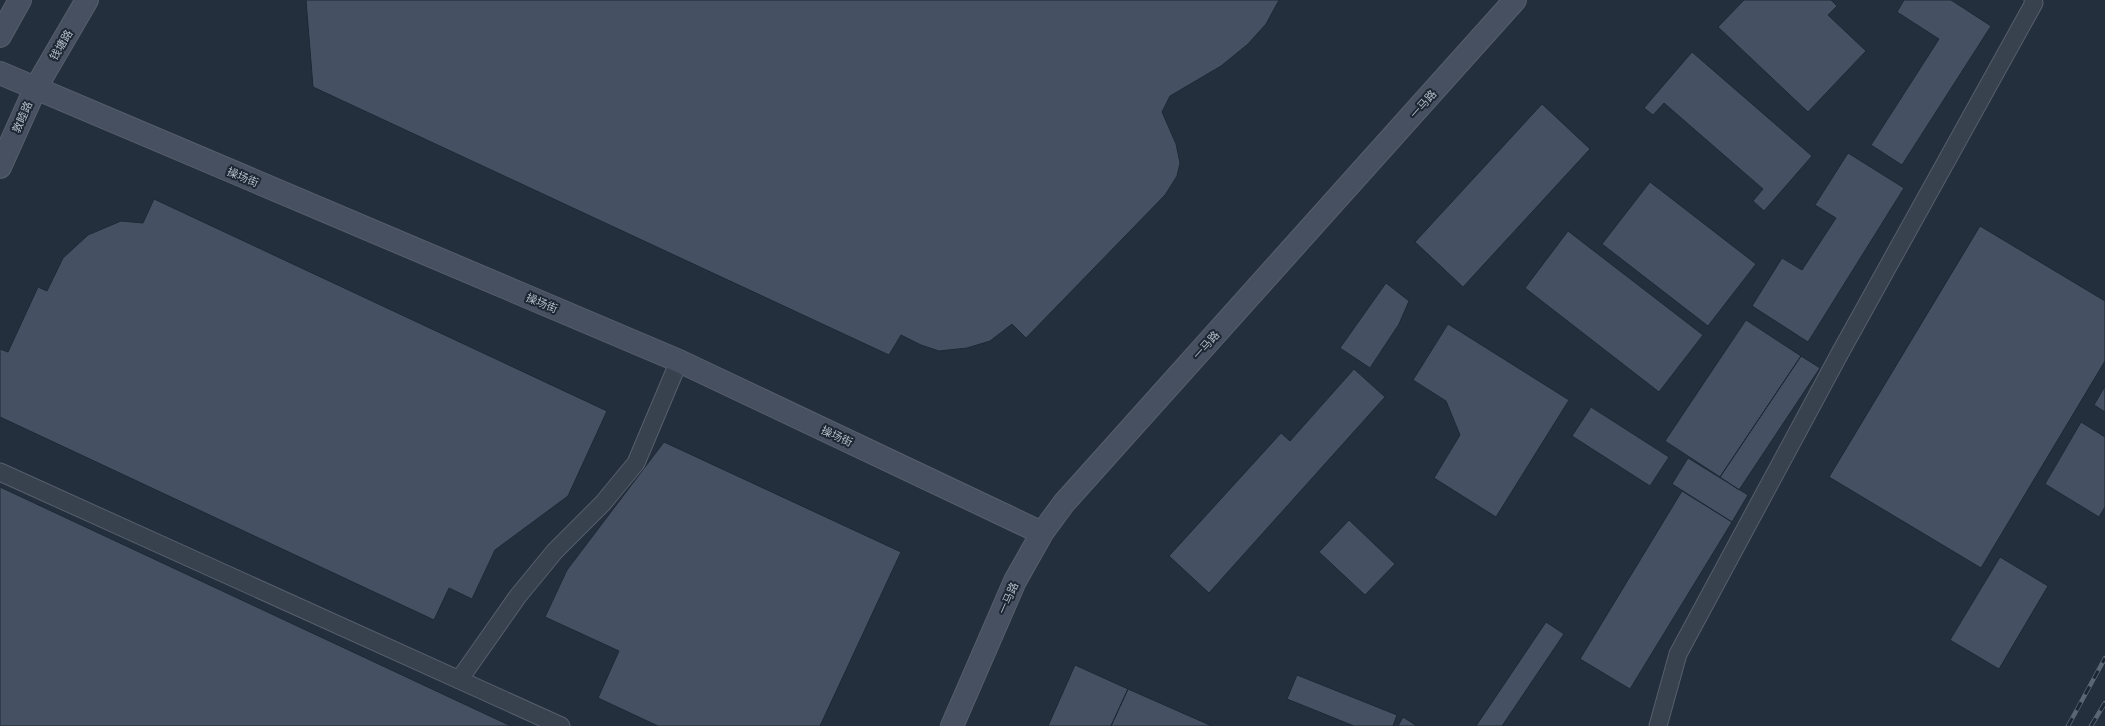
<svg xmlns="http://www.w3.org/2000/svg" width="2105" height="726" font-family="'IBM Plex Sans','Noto Sans SC',sans-serif">
<rect width="100%" height="100%" fill="#242f3e"/>
<path fill="#455162" stroke="#1f2835" d="M306 0H1279L1266 24 1248 44 1221 66 1170 96 1162 112 1176 144 1180 163 1177 176 1165 195 1026 338 1012 324 990 341 967 348 939 351 921 345 901 335 889 355 313 87Z
M1744 0H1831L1837 6 1828 15 1866 51 1808 112 1718 27Z
M1904 0H1951L1991 26 1902 165 1871 145 1939 39 1897 12Z
M1692 52 1812 156 1764 211 1753 201 1763 189 1664 103 1653 115 1644 108Z
M1542 104 1590 149 1463 287 1415 242Z
M1848 153 1904 188 1808 342 1752 306 1782 258 1802 270 1836 218 1815 205Z
M1650 182 1756 264 1708 326 1602 244Z
M154 199 607 411 568 496 495 550 472 599 449 588 434 620 0 417V349L8 352 38 287 47 291 63 258 88 235 121 221 143 223Z
M1980 226 2105 301V361L1981 568 1829 477Z
M1568 231 1703 335 1659 392 1525 288Z
M1386 283 1409 301 1399 324 1370 368 1340 348Z
M1746 320 1801 356 1720 477 1665 441Z
M1448 324 1569 400 1496 517 1434 478 1460 435 1446 401 1413 380Z
M1801 356 1820 368 1739 490 1720 477Z
M1354 369 1385 397 1209 593 1169 556 1281 433 1290 441Z
M2105 386V412L2094 405Z
M1591 407 1669 457 1650 486 1572 436Z
M2081 422 2105 437V507L2099 517 2045 484Z
M664 442 901 552 820 726H658L598 698 619 651 545 617 567 570Z
M1688 458 1748 495 1732 522 1672 484Z
M0 487 511 726H0Z
M1682 491 1732 522 1630 689 1580 659Z
M1349 520 1395 564 1365 595 1319 552Z
M2000 557 2048 586 1999 669 1950 640Z
M1546 622 1564 634 1502 726H1476Z
M1075 665 1128 689 1111 726H1048Z
M1297 675 1397 715 1393 726H1354L1287 699Z
M1128 689 1212 726H1111Z
M1403 717 1417 726H1398Z"/>
<g fill="none" stroke-linecap="round" stroke-linejoin="round">
<g stroke="#565f6c" stroke-width="19">
<path id="lane" d="M0 472 561 726
M459 680 518 596 555 551 603 503 636 463 679 361
M1658 726 1678 654 1840 353 2034 3 2033 0"/>
</g>
<g stroke="#565f6c" stroke-width="24">
<path id="secondary" d="M0 36 20 0
M0 73 679 361 1042 533
M0 167 35 89 87 0
M952 726 1015 581 1042 533 1064 503 1515 0"/>
</g>
<use href="#lane" stroke="#38414e" stroke-width="17"/>
<use href="#secondary" stroke="#465061" stroke-width="22"/>
<g stroke="#5a6575" stroke-width="4.5">
<path id="rail" d="M2068 726 2105 658
M2091 726 2105 703"/>
</g>
<use href="#rail" stroke="#1d2633" stroke-width="3" stroke-dasharray="9" stroke-linecap="butt"/>
</g>
<g text-anchor="middle" stroke-width="4" stroke-linejoin="round" paint-order="stroke">
<g font-size="11" fill="#b4bcc9" stroke="#1d2633">
<text transform="translate(61 45) rotate(-59)" y="4">钱塘路</text>
<text transform="translate(1423 104) rotate(-48)" y="4">一马路</text>
<text transform="translate(22 117) rotate(-66)" y="4">敦睦路</text>
<text transform="translate(243 177) rotate(23)" y="4">操场街</text>
<text transform="translate(542 303) rotate(23)" y="4">操场街</text>
<text transform="translate(1206 345) rotate(-48)" y="4">一马路</text>
<text transform="translate(837 436) rotate(25)" y="4">操场街</text>
<text transform="translate(1008 598) rotate(-66)" y="4">一马路</text>
</g>
</g>
</svg>
